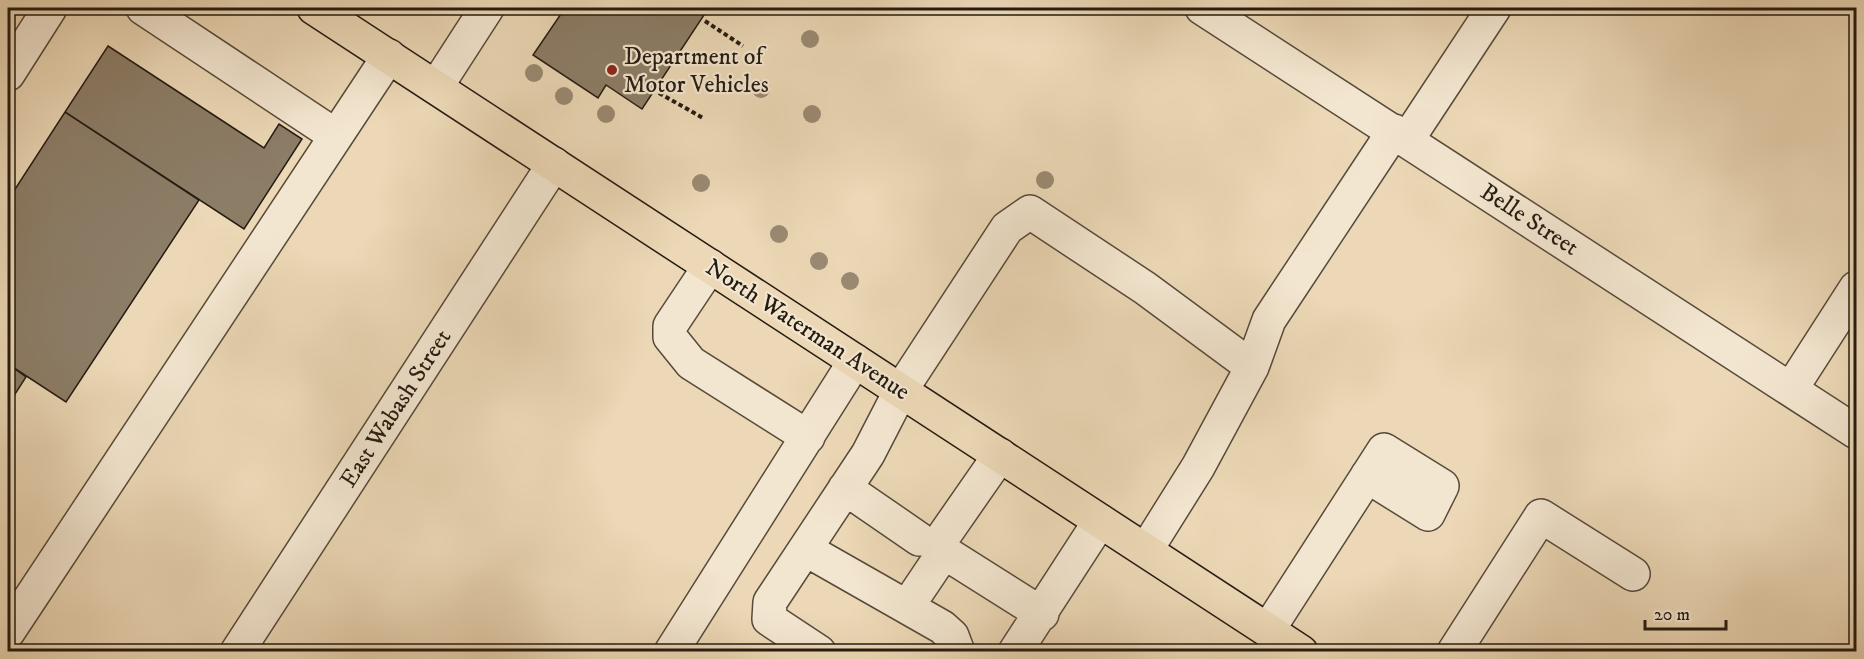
<svg xmlns="http://www.w3.org/2000/svg" width="1864" height="659" font-family="'IM FELL DW Pica',serif">
<rect width="100%" height="100%" fill="#ecd8b6"/>
<filter id="stains"><feTurbulence type="fractalNoise" baseFrequency=".00333" numOctaves="4"/><feColorMatrix values="0 0 0 0 .2 0 0 0 0 .09 0 0 0 0 .02 0 0 0 .5 -.17"/></filter>
<radialGradient id="worn" r=".72"><stop offset=".6" stop-color="#630" stop-opacity="0"/><stop offset="1" stop-color="#630" stop-opacity=".3"/></radialGradient>
<path fill="#8c7d67" stroke="#241b11" stroke-width="1.5" d="M565 8H705L708 9 642 109 606 85 598 98 533 55Z
M108 46 264 148 279 124 302 139 244 229 65 112Z
M65 112 199 200 66 402 8 364V200Z
M8 364 26 377 8 405Z"/>
<g fill="none" stroke-linecap="round" stroke-linejoin="round">
<g stroke="#564a3a" stroke-width="36">
<path id="minor" d="M143 8 336 136
M1202 8 1856 432
M8 74 50 8
M436 87 487 8
M1407 140 1494 8
M710 266 670 326V337L691 363 808 437
M1791 389 1856 288
M1000 455 936 547 1042 614
M845 488 919 539
M805 549 942 627 952 636 958 652
M1146 550 1198 467 1252 367 1269 320 1394 131
M907 607 944 552
M1268 630 1384 450 1442 486 1428 514 1367 476
M8 632 389 56
M237 652 554 164
M671 652 855 361
M819 652 769 619 770 602 868 454 901 390 1007 228 1030 212 1145 288 1252 367
M1015 652 1100 521
M1454 652 1541 516 1633 574"/>
</g>
<g stroke="#241b11" stroke-width="36">
<path id="major" d="M314 8 1301 652"/>
</g>
<path stroke="#241b11" stroke-width="4" stroke-dasharray="4.5 3" stroke-linecap="butt" d="M705 21 743 46
M659 93 703 118"/>
<use href="#minor" stroke="#f3e6d0" stroke-width="33"/>
<use href="#major" stroke="#ecd8b6" stroke-width="33"/>
</g>
<g fill="#9a8a72">
<circle cx="810" cy="39" r="9"/>
<circle cx="534" cy="73" r="9"/>
<circle cx="761" cy="89" r="9"/>
<circle cx="564" cy="96" r="9"/>
<circle cx="606" cy="114" r="9"/>
<circle cx="812" cy="114" r="9"/>
<circle cx="1045" cy="180" r="9"/>
<circle cx="701" cy="183" r="9"/>
<circle cx="779" cy="234" r="9"/>
<circle cx="819" cy="261" r="9"/>
<circle cx="850" cy="281" r="9"/>
</g>
<circle fill="#8f2418" stroke="#f3e6d0" stroke-width="2" cx="612" cy="70" r="6"/>
<g text-anchor="middle" stroke-width="4.5" stroke-linejoin="round" paint-order="stroke">
<g font-size="24" fill="#241b11" stroke="#f3e6d0" text-anchor="start">
<text x="624" y="64">Department of<tspan x="624" dy="28">Motor Vehicles</tspan></text>
</g>
<g font-size="24" fill="#241b11" stroke="#f3e6d0">
<text transform="translate(1530 219) rotate(33)" y="8">Belle Street</text>
<text transform="translate(808 329) rotate(33)" y="8">North Waterman Avenue</text>
<text transform="translate(395 408) rotate(-57)" y="8">East Wabash Street</text>
</g>
</g>
<rect width="1864" height="659" fill="none" stroke="#ecd8b6" stroke-width="30"/>
<rect x="9" y="9" width="1846" height="641" fill="none" stroke="#241b11" stroke-width="3"/>
<rect x="15" y="15" width="1834" height="629" fill="none" stroke="#241b11" stroke-width="1.5"/>
<path d="M1645 620v9h81v-9" fill="none" stroke="#241b11" stroke-width="3"/>
<text x="1654" y="620" font-size="18" fill="#241b11" stroke="#f3e6d0" stroke-width="4.5" paint-order="stroke">20 m</text>
<rect width="100%" height="100%" filter="url(#stains)"/>
<rect width="100%" height="100%" fill="url(#worn)"/>
</svg>
